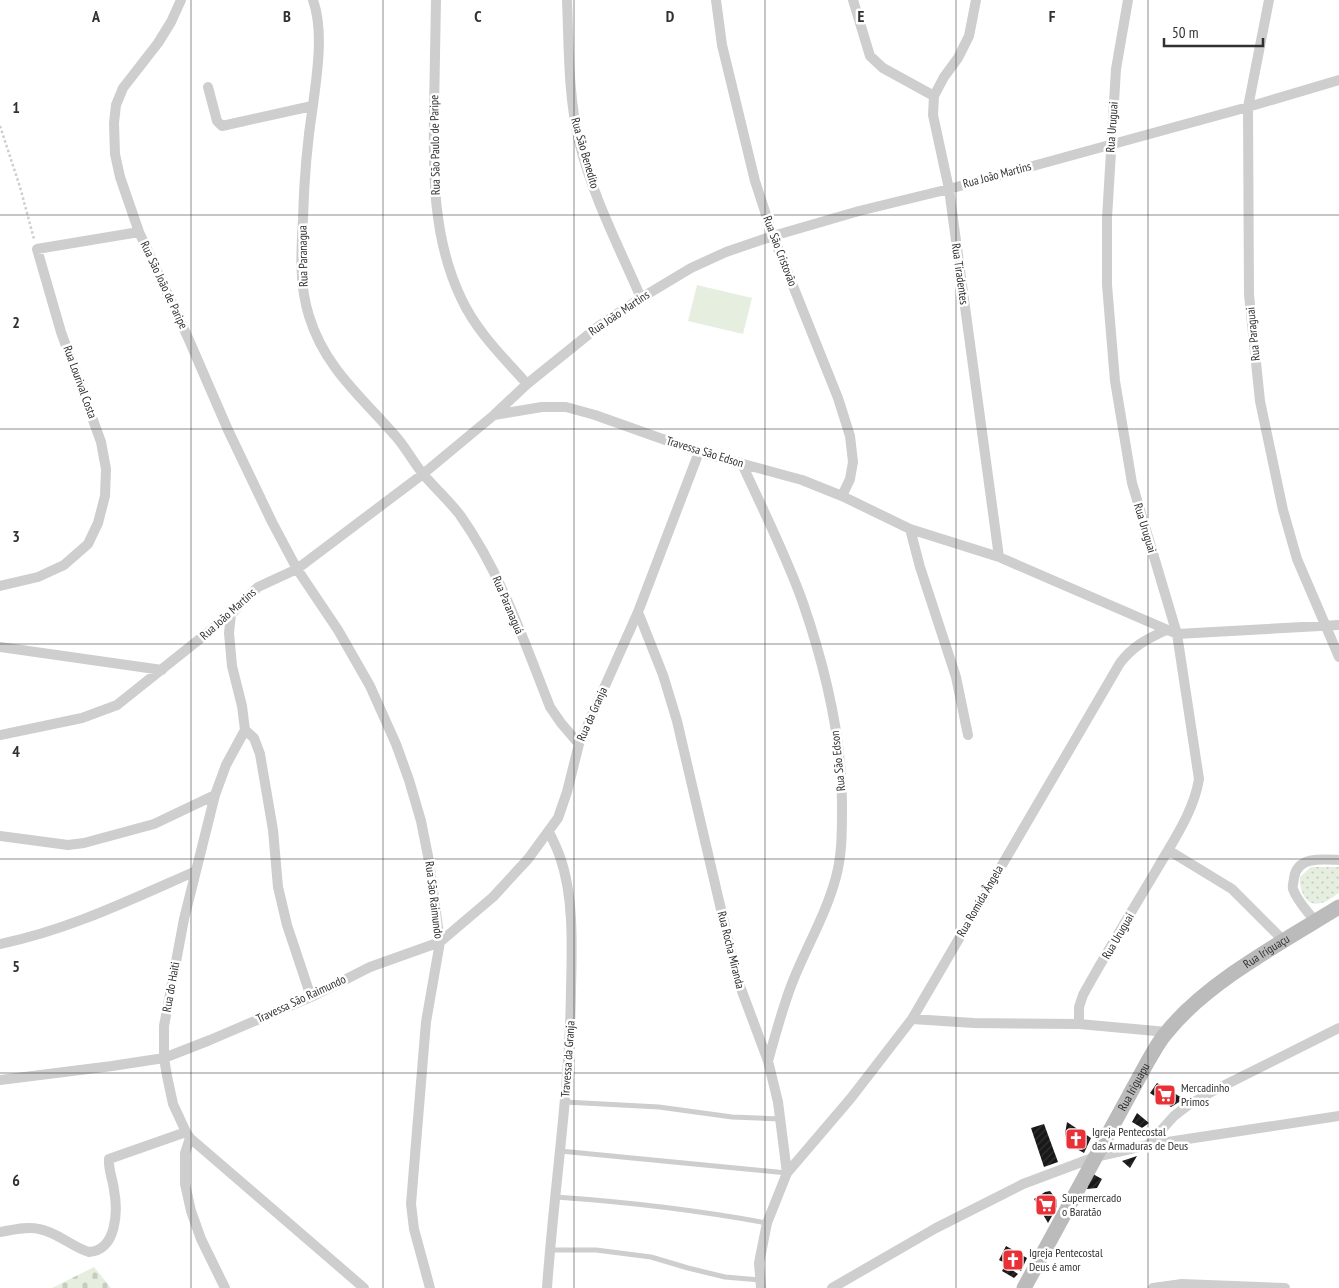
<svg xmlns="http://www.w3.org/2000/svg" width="1339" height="1288" font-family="'PT Sans Narrow',sans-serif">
<defs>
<pattern id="grass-dots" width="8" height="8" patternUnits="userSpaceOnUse" patternTransform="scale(1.25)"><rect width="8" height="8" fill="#e6eedf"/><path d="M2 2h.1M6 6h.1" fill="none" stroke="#c6cdc0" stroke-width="1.8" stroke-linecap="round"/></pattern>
<pattern id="cemetery-stones" width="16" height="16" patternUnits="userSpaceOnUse" patternTransform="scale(1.25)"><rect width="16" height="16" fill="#e6eedf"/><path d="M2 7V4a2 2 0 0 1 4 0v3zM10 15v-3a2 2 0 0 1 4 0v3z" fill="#c6cdc0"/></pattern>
<pattern id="building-hatch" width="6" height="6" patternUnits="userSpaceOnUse" patternTransform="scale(1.25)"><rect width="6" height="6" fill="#181818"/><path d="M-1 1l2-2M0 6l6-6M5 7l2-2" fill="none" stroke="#313131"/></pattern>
</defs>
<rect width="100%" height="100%" fill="#fff"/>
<path fill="url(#grass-dots)" d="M1311 867H1339V893C1334 896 1327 902 1321 903 1305 908 1299 888 1300 877Z"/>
<path fill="url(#cemetery-stones)" d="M94 1267 111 1288H52Z"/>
<path fill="#e6eedf" d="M697 285 752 298 743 334 688 321Z"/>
<path fill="url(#building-hatch)" d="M1157 1083 1184 1099 1171 1107 1150 1093Z
M1137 1113 1149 1123 1142 1128 1132 1122Z
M1067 1122 1091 1138 1084 1153 1068 1144 1065 1134Z
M1044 1124 1058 1162 1044 1167 1031 1128Z
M1137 1156 1130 1168 1122 1161Z
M1091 1173 1102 1179 1097 1188 1087 1189Z
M1050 1191 1057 1200V1207L1048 1223 1034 1199 1045 1192Z
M1006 1246 1027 1258 1021 1271 999 1260Z
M1005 1265 1018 1274 1014 1278 1002 1271Z"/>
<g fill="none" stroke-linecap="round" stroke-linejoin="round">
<path stroke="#cecece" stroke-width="2.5" stroke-dasharray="2.5 2.5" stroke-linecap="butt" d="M0 126 20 187 34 239"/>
<path stroke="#cecece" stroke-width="5" d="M565 1102 659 1107 732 1117 780 1119
M560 1151 787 1173
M556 1197C627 1202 697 1210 767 1223
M550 1250H596L651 1257 688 1268 725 1277 760 1280"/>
<path stroke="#cecece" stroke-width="10" d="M181 0 171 22 158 43 123 88 116 105 114 123 115 154 120 177 139 232 189 340 228 430 272 522 297 569 338 630 370 686 396 744 409 780 421 821 429 861 440 942 426 1022 411 1204 414 1229 430 1288
M313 0C324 31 317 74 313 105 307 143 304 181 303 219 301 252 299 284 309 316 325 369 364 399 398 439 407 450 414 463 423 474 435 488 449 501 460 515 501 573 524 641 550 707L561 723 579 744
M436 0C435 37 435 73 434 110 433 175 433 241 462 300 477 332 504 358 527 384
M567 0C569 47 568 95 579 141 592 195 619 247 641 298
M716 0 722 45 755 181 773 236 838 398 850 436 853 462 850 479 842 496
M853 0 870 56 883 68 934 96
M976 0 969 36 958 58 944 77 934 96 933 115 949 189 999 557
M1269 0 1248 107 1249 295 1260 401 1283 510 1297 559 1339 657
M208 87 217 121 222 126 312 106
M494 415 542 407H566L595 415 699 452 802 480 842 496 910 529 999 557 1177 634 1339 625
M742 464C763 510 786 555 803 603 825 667 843 742 842 810 842 832 842 855 836 877 826 915 805 949 791 986 782 1010 775 1036 768 1061
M910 529 920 567 956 677 968 735
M0 586 38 577 64 565 88 544 98 523 105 496 106 469 101 442 61 332 37 249 139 232
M638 612 663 675 677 721 737 978 768 1061 778 1102 787 1173 767 1223 759 1263 761 1288
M231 614 229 633 232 666 242 706 245 730 226 765 215 795 184 919 164 1026V1058L167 1076 173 1104 186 1132 190 1138 364 1288
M0 647 162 670
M245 730 254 738 260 754 273 830 278 887 287 925 311 997
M0 735 82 718 117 705 231 614 258 587 297 569 423 474 494 415 527 384 599 326 641 298 691 268 726 252 773 236 859 211 949 189 1248 107 1339 80
M0 836 68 845 84 843 154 824 215 795
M1168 850 1232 889 1284 941
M1315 921C1308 912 1297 901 1293 889 1292 886 1294 881 1294 878 1297 856 1323 859 1339 860
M0 944C69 930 132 899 196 871
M912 1019 974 1023 1079 1024 1167 1032
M1079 1024V1007L1083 995C1106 953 1132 911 1157 869 1173 841 1194 811 1199 779L1177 634 1132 483 1115 381 1107 285V218L1116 69 1128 0
M0 1080 112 1066 164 1058 210 1040 311 997 370 967 440 942 493 897 528 859 558 818 567 792 579 744 638 612 699 452
M190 1138 185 1153V1184L191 1211 201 1239 225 1288
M1148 1145 1174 1116 1187 1106 1213 1091 1339 1028
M787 1173 851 1098 912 1019 1120 663C1133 646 1147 639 1166 630
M0 1232C12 1230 27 1226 39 1229 57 1232 72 1247 89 1252 117 1250 118 1211 114 1190 113 1180 108 1169 109 1159L186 1132
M547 1288C554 1188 570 1089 571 989 572 947 574 896 560 857 557 848 553 840 549 832
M832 1288 936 1228 1023 1184 1095 1157 1148 1145 1339 1116
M1153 1288 1182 1284 1285 1288"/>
<path stroke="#bbb" stroke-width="15" id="s1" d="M1024 1288 1148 1061C1154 1051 1159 1041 1167 1032 1207 982 1284 941 1339 907"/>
</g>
<path fill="none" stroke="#313131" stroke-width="1" stroke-opacity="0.55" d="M191 0V1288M383 0V1288M574 0V1288M765 0V1288M956 0V1288M1148 0V1288M0 215H1339M0 429H1339M0 644H1339M0 859H1339M0 1073H1339"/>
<defs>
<g id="supermarket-square" transform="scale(1.125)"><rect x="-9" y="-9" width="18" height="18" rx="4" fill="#ea3037" stroke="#fff"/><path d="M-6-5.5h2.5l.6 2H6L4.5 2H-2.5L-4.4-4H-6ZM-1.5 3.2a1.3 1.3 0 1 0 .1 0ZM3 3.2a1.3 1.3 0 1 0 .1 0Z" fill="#fff"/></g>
<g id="church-square" transform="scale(1.125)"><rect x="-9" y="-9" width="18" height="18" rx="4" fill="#ea3037" stroke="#fff"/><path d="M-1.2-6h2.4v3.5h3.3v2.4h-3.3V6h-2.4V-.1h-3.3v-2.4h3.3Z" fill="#fff"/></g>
</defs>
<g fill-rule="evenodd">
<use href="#supermarket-square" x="1165" y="1095"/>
<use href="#church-square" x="1076" y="1139"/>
<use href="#supermarket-square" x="1046" y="1205"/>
<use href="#church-square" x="1013" y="1260"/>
</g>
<g text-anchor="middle" stroke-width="5" stroke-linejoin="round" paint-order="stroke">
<g font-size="12" fill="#313131" stroke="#fff">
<text transform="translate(1112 127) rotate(-86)" y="4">Rua Uruguai</text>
<text transform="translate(435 145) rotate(-91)" y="4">Rua São Paulo de Paripe</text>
<text transform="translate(585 153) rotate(74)" y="4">Rua São Benedito</text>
<text transform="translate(997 175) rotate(-15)" y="4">Rua João Martins</text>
<text transform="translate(780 251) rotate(69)" y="4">Rua São Cristovão</text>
<text transform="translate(303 256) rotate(-91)" y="4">Rua Paranagua</text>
<text transform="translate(960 274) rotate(82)" y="4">Rua Tiradentes</text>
<text transform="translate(164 285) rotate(65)" y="4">Rua São João de Paripe</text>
<text transform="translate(619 313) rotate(-34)" y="4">Rua João Martins</text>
<text transform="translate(1253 334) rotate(-96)" y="4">Rua Paraguai</text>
<text transform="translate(80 382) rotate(70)" y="4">Rua Lourival Costa</text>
<text transform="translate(705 452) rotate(17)" y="4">Travessa São Edson</text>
<text transform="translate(1145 528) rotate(73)" y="4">Rua Uruguai</text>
<text transform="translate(508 605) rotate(67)" y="4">Rua Paranaguá</text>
<text transform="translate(228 614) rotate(-42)" y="4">Rua João Martins</text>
<text transform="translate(592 714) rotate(-66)" y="4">Rua da Granja</text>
<text transform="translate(838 761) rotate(-96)" y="4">Rua São Edson</text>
<text transform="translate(434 900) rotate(83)" y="4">Rua São Raimundo</text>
<text transform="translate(980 901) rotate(-60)" y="4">Rua Romida Ângela</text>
<text transform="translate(1118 936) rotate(-60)" y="4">Rua Uruguai</text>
<text transform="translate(731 950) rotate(76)" y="4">Rua Rocha Miranda</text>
<text dy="4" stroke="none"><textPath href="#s1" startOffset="422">Rua Iriguaçu</textPath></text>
<text transform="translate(171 987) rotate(-80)" y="4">Rua do Haiti</text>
<text transform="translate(301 999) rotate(-25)" y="4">Travessa São Raimundo</text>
<text transform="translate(568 1059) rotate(-86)" y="4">Travessa da Granja</text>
<text dy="4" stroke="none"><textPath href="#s1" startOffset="229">Rua Iriguapu</textPath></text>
</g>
<g font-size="12" fill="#313131" stroke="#fff" text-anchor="start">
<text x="1181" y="1092">Mercadinho<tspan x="1181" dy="14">Primos</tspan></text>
<text x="1092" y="1136">Igreja Pentecostal<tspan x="1092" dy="14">das Armaduras de Deus</tspan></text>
<text x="1062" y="1202">Supermercado<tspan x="1062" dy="14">o Baratão</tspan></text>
<text x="1029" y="1257">Igreja Pentecostal<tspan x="1029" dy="14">Deus é amor</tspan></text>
</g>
</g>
<g font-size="16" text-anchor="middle" font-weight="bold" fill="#313131" stroke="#fff" stroke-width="5" stroke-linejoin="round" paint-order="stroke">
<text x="96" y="22">A</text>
<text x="287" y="22">B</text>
<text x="478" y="22">C</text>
<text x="670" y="22">D</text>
<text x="861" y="22">E</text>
<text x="1052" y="22">F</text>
<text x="16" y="113">1</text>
<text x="16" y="328">2</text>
<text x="16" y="542">3</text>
<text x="16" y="757">4</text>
<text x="16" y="972">5</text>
<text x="16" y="1186">6</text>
</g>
<path d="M1164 38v8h99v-8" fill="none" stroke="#313131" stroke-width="2.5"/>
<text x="1172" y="38" font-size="15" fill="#313131" stroke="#ffffff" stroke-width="4" paint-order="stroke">50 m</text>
</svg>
